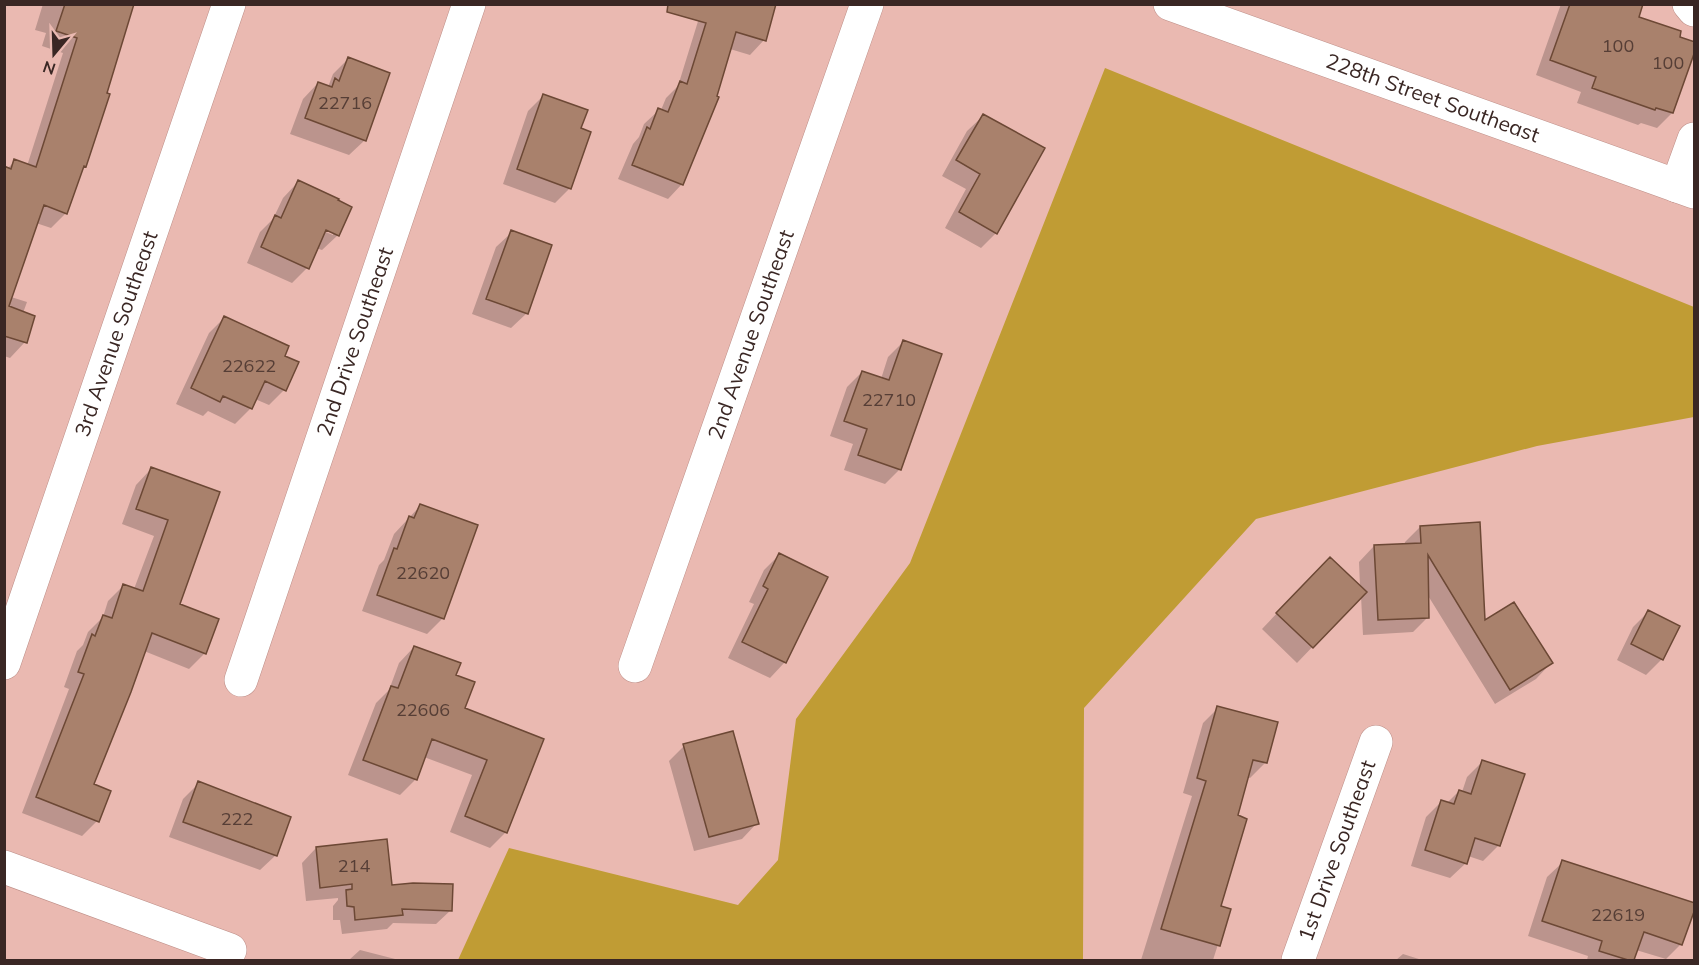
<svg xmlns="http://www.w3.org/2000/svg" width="1699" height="965" font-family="Mulish,sans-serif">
<rect width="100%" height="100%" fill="#eab9b1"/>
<path fill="#c09c34" d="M1105 68 1694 307V417L1537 446 1256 519 1084 708 1083 960H458L509 848 738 905 778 860 796 719 910 563Z"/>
<path fill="#0003" fill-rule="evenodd" d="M43 4H132L85 166 80 171 66 213 51 228 36 223 11 297 27 302 23 313 25 342 10 358 4 356V168L7 169 15 161 27 166 63 53 42 46 46 33 35 30Z
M1561 4H1640L1637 18 1672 113 1657 128 1641 123 1638 125 1577 103 1581 92 1536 75Z
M699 18 764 40 750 55 730 49 682 184 668 199 618 179 633 144 639 137 644 124 659 110H661L666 98 678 86Z
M348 59 365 140 349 155 290 134 303 99 318 83 328 87 333 74Z
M543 96 579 129 570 188 555 203 503 184 528 111Z
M983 116 996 233 981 248 945 228 966 189 942 176 967 131Z
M298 182 338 235 322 250 316 248 307 268 292 283 247 263 260 232 273 219 283 198ZM320 226 333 232V235L318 229Z
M512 232 527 313 511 328 472 314 496 247Z
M224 318 283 356 284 390 269 405 255 399 251 408 235 424 208 411 203 416 176 404 209 333Z
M903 342 900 469 885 484 844 470 853 444 830 436 847 387 862 372 881 379 888 357Z
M151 469 218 493 178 605 205 653 189 669 144 651 92 785 97 821 82 836 22 813 69 689 64 687 77 651 83 645 88 632 103 617 108 601 123 586 134 589 154 536 122 524 136 485Z
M420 506 476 526 442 619 427 634 362 611 379 565 384 560 394 534Z
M1420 527 1483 623 1551 663 1536 679 1495 704 1427 594 1428 617 1413 632 1363 635 1361 596 1297 663 1262 629 1314 574 1360 587 1359 562 1374 546 1405 545V542Z
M779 555 785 662 770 678 728 658 754 604 749 602 764 570Z
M1648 612 1662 659 1646 675 1617 660 1633 627Z
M414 647 454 676 463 709 542 740 506 832 490 848 450 832 472 775 424 757 416 779 400 795 348 775 376 703 389 690 399 663Z
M1218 708 1276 724 1265 763 1250 778 1247 777 1236 816 1219 907 1229 910 1213 960H1141L1192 796 1183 793 1203 723Z
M684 746 757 823 742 839 694 851 669 761Z
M1482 762 1499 845 1483 861 1468 856 1466 863 1450 878 1411 866 1426 817 1441 802 1447 803 1459 791 1462 792 1467 777Z
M199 783 276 855 260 870 169 837 183 799Z
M316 848 391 887 451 910 436 924 393 923 387 929 342 934 340 920H333V906L338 900V898L306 901 302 863Z
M1563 862 1681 944 1666 959 1636 950 1633 960H1587L1588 956 1528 936 1547 877Z
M360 950 399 960H349Z
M1403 954 1422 960H1396Z"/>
<path fill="#a9816c" stroke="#6c4835" stroke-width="1.5" d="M65 4H134L107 93 110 94 86 167 84 166 67 214 44 205 9 306 35 316 27 343 4 336V166L11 169 14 159 36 167 77 38 56 31Z
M668 4H776L766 41 736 32 717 96 719 97 683 185 632 165 647 127 650 129 658 108 668 112 680 81 687 84 706 23 667 12Z
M1570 4H1643L1639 17 1681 31 1680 37 1695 42V51L1673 113 1656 108 1655 110 1592 88 1596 77 1550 60Z
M348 57 390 73 366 141 305 118 318 82 332 87 335 78 339 81Z
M543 94 588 110 581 128 591 132 571 189 517 169Z
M983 114 1045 148 997 234 959 212 980 174 956 160Z
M298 180 339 199 338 200 352 207 339 236 326 230 309 269 261 247 275 215 281 218Z
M511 230 552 245 528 314 486 299Z
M224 316 289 346 285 356 299 362 286 391 265 381 252 409 223 396 220 402 191 388Z
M903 340 942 354 901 470 858 455 867 429 844 421 862 371 889 380Z
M151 467 220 492 180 604 219 619 206 654 152 633 131 692 94 784 111 791 99 822 36 797 84 674 78 672 92 634 95 636 103 615 112 618 123 584 143 591 168 520 136 509Z
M420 504 478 525 444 619 377 595 394 548 397 549 409 516 414 518Z
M1480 522 1485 620 1514 602 1553 663 1510 690 1428 555 1429 618 1378 620 1374 545 1421 543 1420 526Z
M779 553 828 577 786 663 742 642 768 589 763 586Z
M1330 557 1367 592 1313 648 1276 613Z
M1648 610 1680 626 1663 660 1631 644Z
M414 646 461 663 456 675 475 682 465 708 544 739 507 833 465 816 487 760 432 739 417 780 363 760 391 686 398 688Z
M1217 706 1278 722 1267 763 1253 760 1238 815 1247 819 1221 906 1231 909 1220 946 1161 929 1206 781 1197 778Z
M733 731 759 824 709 837 683 744Z
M1482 760 1525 774 1500 846 1475 838 1467 864 1425 850 1441 800 1454 804 1459 790 1471 794Z
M198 781 291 817 277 856 183 822Z
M387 839 392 885 413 883 453 884 452 911 402 909 403 915 355 920 354 907 347 906 346 890 352 889V884L320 888 316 847Z
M1562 860 1695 903V909L1682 945 1644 932 1634 960H1628L1599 951 1602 941 1542 921Z"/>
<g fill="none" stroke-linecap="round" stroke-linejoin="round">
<g stroke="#bd8e87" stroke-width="34">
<g id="minor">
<path d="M1689 4 1694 10"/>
<path d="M1677 186 1694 139"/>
<path id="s1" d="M4 663 229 4"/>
<path id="s2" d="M635 666 867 4"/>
<path id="s3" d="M241 680 469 4"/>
<path d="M4 867 230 950"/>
<path id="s4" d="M1298 960 1376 742"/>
</g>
</g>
<g stroke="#bd8e87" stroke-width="34">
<g id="secondary">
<path id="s5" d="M1170 4 1694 192"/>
</g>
</g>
<use href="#minor" stroke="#fff" stroke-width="33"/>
<use href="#secondary" stroke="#fff" stroke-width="33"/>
</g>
<g text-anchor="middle" stroke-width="4.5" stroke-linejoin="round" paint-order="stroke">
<g font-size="18" fill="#563e36">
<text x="1618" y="52">100</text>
<text x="1668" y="69">100</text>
<text x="345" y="109">22716</text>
<text x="249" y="372">22622</text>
<text x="889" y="406">22710</text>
<text x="423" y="579">22620</text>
<text x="423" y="716">22606</text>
<text x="237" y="825">222</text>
<text x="354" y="872">214</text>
<text x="1618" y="921">22619</text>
</g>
<g font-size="21" fill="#3a2724" stroke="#eab9b1">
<text dy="7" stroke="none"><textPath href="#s5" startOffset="279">228th Street Southeast</textPath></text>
<text dy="7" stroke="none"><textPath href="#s1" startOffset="348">3rd Avenue Southeast</textPath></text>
<text dy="7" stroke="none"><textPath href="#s2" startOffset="351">2nd Avenue Southeast</textPath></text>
<text dy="7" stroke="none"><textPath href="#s3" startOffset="357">2nd Drive Southeast</textPath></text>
<text dy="7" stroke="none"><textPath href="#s4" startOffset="116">1st Drive Southeast</textPath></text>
</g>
</g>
<rect width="1699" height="965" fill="none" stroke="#3a2724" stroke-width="12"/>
<g transform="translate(54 54) rotate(199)" stroke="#eab9b1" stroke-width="4.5" paint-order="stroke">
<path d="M0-4.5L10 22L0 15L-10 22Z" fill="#3a2724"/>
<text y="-9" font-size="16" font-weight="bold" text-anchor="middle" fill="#3a2724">N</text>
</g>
</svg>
